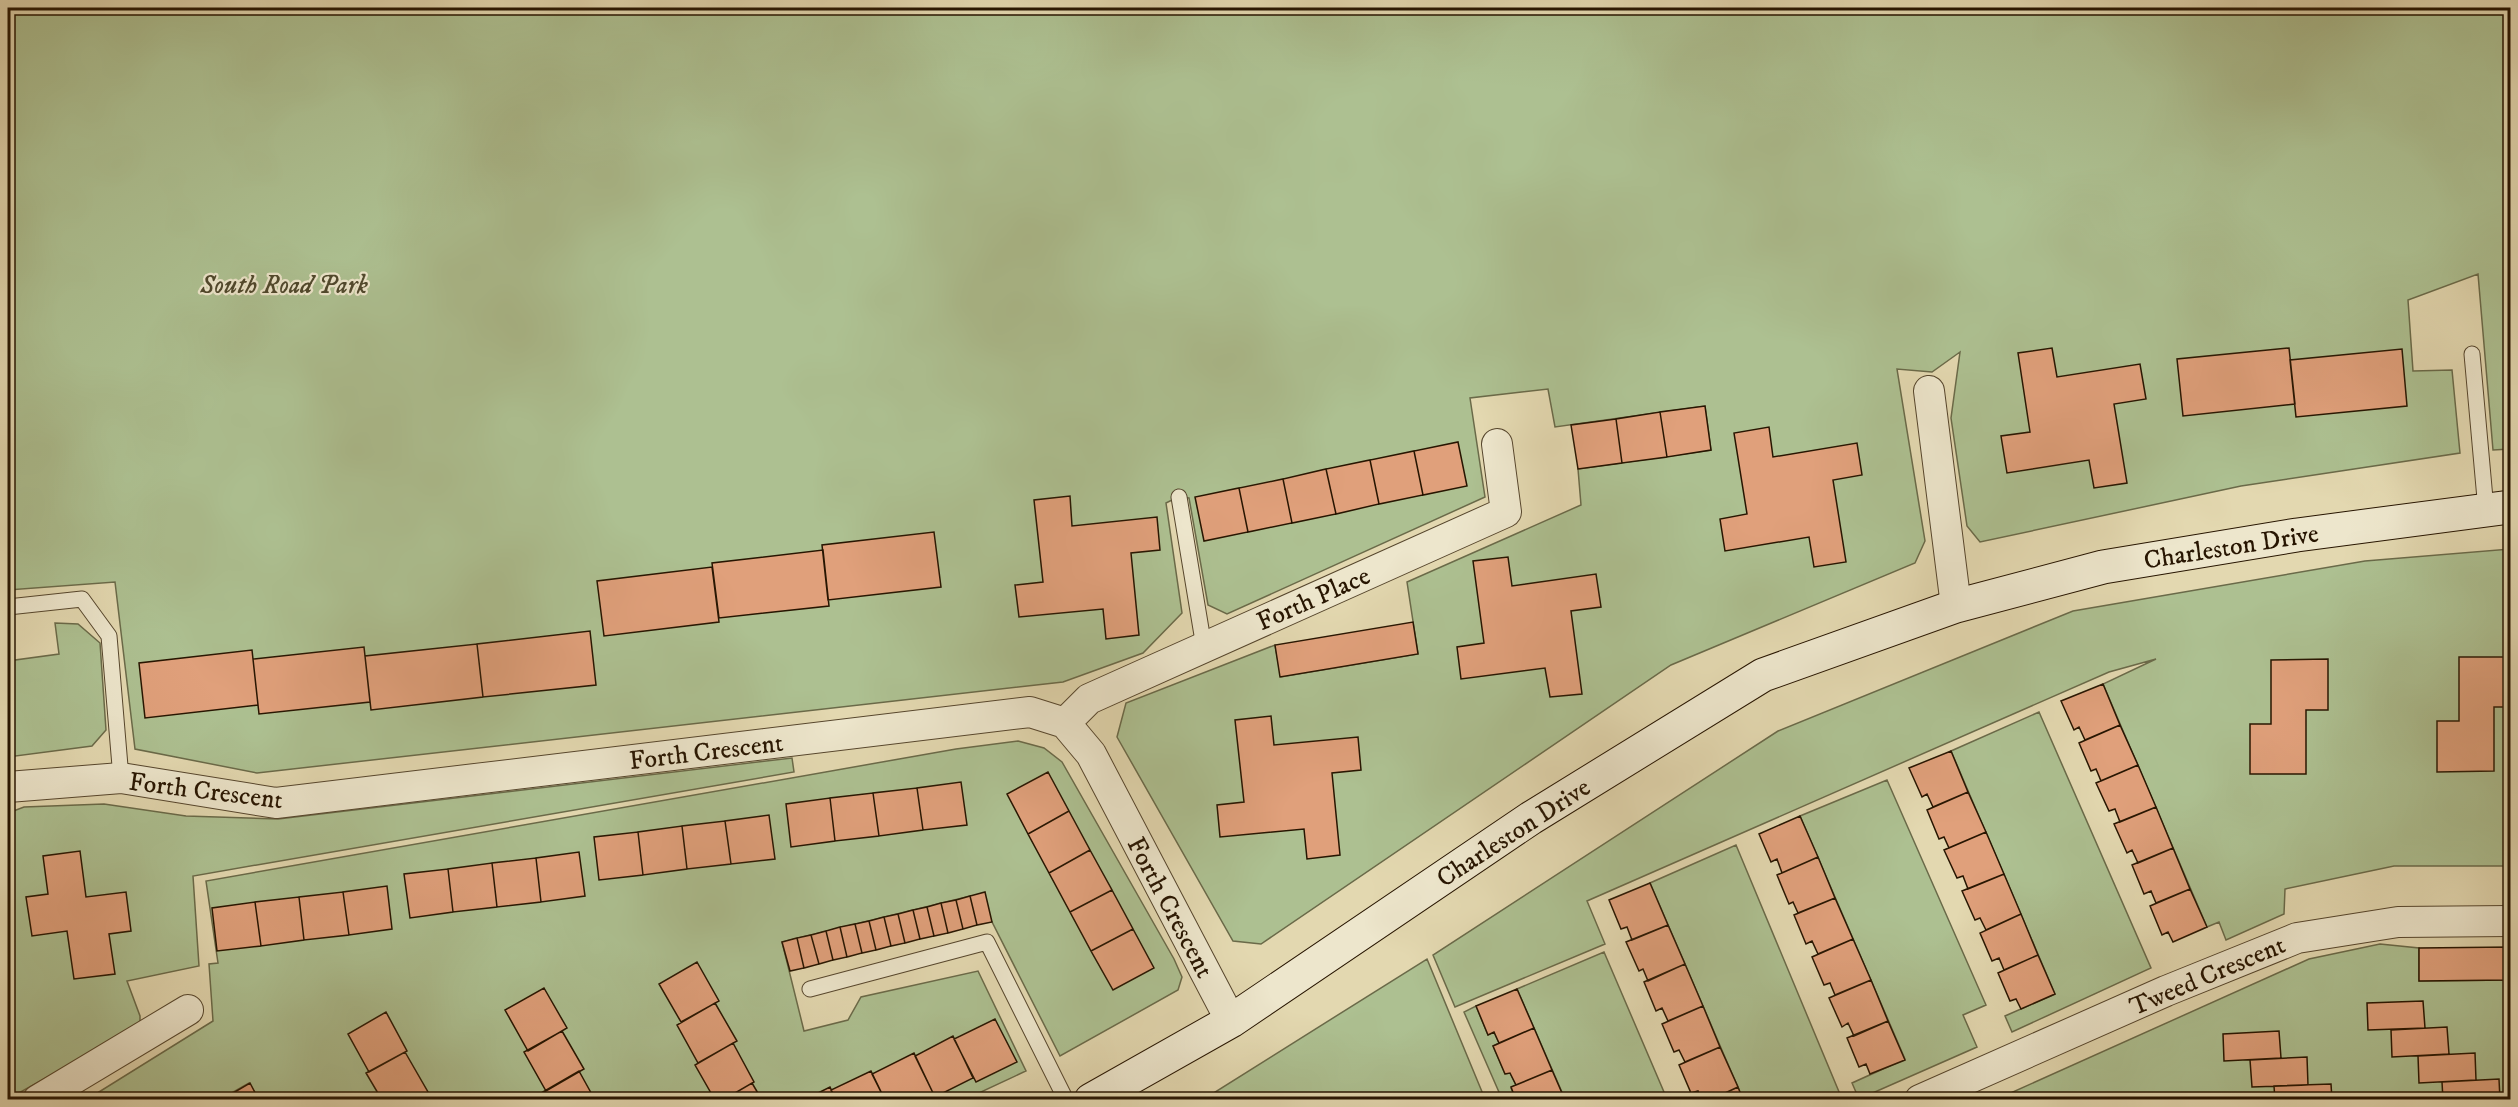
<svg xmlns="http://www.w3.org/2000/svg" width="2518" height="1107" font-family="'IM FELL DW Pica',serif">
<rect width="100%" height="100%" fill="#e3d8b0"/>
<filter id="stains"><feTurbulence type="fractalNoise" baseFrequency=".00333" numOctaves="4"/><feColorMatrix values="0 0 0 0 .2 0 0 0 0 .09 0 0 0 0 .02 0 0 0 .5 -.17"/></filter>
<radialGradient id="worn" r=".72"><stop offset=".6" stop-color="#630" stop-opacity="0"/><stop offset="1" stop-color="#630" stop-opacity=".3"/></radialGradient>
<path fill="#adc091" stroke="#6a6a49" stroke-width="1.5" d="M8 8H2510V449L2493 450 2478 274 2408 300 2413 371 2452 370 2460 453 2241 486 1980 542 1967 526 1951 418 1960 352 1932 372 1897 369 1925 541 1915 563 1671 665 1261 944 1233 941 1117 737 1126 703 1275 645 1281 677 1418 654 1407 582 1581 505 1578 469 1711 450 1705 406 1555 427 1548 389 1470 398 1485 497 1227 614 1208 605 1189 498 1178 497 1166 503 1182 613 1143 653 1063 682 257 773 135 749 115 582 8 590Z
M2510 549V866H2394L2285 889 2284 914 2226 940 2219 922 2207 927 2103 684 2156 659 2109 672 1587 901 1605 944 1455 1007 1433 955 1778 731 2073 611 2365 561Z
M55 623 78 624 100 643 106 730 92 746 8 757V661L59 654Z
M2039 712 2151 968 2012 1032 2005 1016 2055 994 1951 751Z
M1018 741 1044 748 1062 762 1174 959 1182 977 1178 990 1060 1056 992 922 970 896 782 942 804 1031 848 1020 861 997 978 971 1026 1071 966 1099 259 1100 249 1083 221 1099 86 1100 213 1021 209 964 218 963 206 881 956 749Z
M792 758 794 772 193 876 199 966 127 981 140 1016V1026L8 1099V813L24 807 104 804 186 816 278 819Z
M1887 780 1986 1005 1963 1015 1977 1047 1859 1099 1852 1083 1905 1059 1800 816Z
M1736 845 1842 1099H1743L1650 883Z
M2380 944 2419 948V981L2510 980V1099L1995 1100 2309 959Z
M1604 952 1667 1099H1565L1517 989Z
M1427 959 1485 1099H1204Z
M1476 1006 1488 1035 1494 1032 1499 1043 1493 1046 1505 1074 1510 1073 1516 1085 1511 1088 1516 1099H1502L1464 1012Z"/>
<path fill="#e0a07b" stroke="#271501" stroke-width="1.5" d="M2052 348 2057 377 2140 364 2146 399 2114 404 2127 483 2094 488 2089 460 2007 473 2001 436 2030 432 2018 353Z
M2289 348 2295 404 2183 416 2177 359Z
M2402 349 2407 406 2296 417 2290 360Z
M1705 406 1711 450 1667 457 1660 412Z
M1660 412 1667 457 1622 463 1616 419Z
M1616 419 1622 463 1578 469 1571 425Z
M1769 427 1773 457 1857 443 1862 475 1833 480 1846 562 1814 567 1809 537 1725 551 1720 519 1747 514 1734 433Z
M1458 442 1467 486 1423 495 1414 451Z
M1414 451 1423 495 1379 504 1370 460Z
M1370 460 1379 504 1336 514 1326 469Z
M1326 469 1336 514 1292 523 1283 479Z
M1283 479 1292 523 1248 532 1239 488Z
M1239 488 1248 532 1204 541 1195 497Z
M1070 496 1072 526 1157 517 1160 550 1131 553 1139 635 1106 639 1103 609 1019 617 1015 585 1043 582 1034 500Z
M934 532 941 587 828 600 822 545Z
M823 550 829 606 719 618 712 563Z
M1508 557 1512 586 1596 574 1601 607 1571 611 1582 694 1550 697 1545 668 1461 679 1457 647 1484 643 1473 561Z
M712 567 719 622 604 636 597 581Z
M1413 622 1418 654 1280 677 1275 645Z
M590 631 596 685 483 697 477 644Z
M477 644 483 697 371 710 365 656Z
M364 647 370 702 259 714 253 659Z
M252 650 258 705 145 718 139 663Z
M2459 657H2510V707H2494V771L2437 772V721H2459Z
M2328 659V710H2306V774H2250V724H2271V660Z
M2103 684 2120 725 2085 740 2079 727 2074 730 2061 701Z
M1271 716 1274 745 1358 737 1361 770 1332 773 1340 855 1307 859 1304 829 1220 837 1217 805 1244 802 1235 720Z
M2120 725 2138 765 2101 781 2096 769 2091 771 2079 743Z
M1951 751 1968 792 1933 807 1927 794 1922 797 1909 768Z
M2138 765 2156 807 2120 822 2115 809 2109 811 2096 783Z
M1048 772 1069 811 1028 834 1007 794Z
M961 782 967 825 923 830 917 788Z
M917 788 923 830 879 836 873 793Z
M1968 792 1986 832 1949 848 1944 837 1939 839 1927 810Z
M873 793 879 836 835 841 830 798Z
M830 798 835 841 791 847 786 804Z
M2156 807 2173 848 2138 863 2132 850 2127 853 2114 824Z
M1069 811 1090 850 1049 873 1028 834Z
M769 815 775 859 731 864 725 821Z
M1800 816 1818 857 1782 873 1777 859 1771 862 1759 834Z
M725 821 731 864 687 869 682 826Z
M682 826 687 869 643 875 638 832Z
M638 832 643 875 599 880 594 837Z
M1986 832 2004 874 1968 889 1963 876 1957 878 1944 850Z
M2173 848 2190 889 2156 903 2151 891 2144 894 2132 865Z
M1090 850 1112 890 1070 912 1049 873Z
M80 851 86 897 126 892 131 931 109 934 115 974 74 979 67 931 32 936 26 897 48 894 43 856Z
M579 852 585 896 541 902 536 858Z
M1818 857 1835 898 1798 913 1793 902 1789 904 1777 875Z
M536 858 541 902 497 907 492 863Z
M492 863 497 907 453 912 448 869Z
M448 869 453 912 410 918 404 874Z
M2004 874 2021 914 1986 930 1980 918 1975 920 1962 891Z
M1650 883 1668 925 1632 940 1627 927 1621 929 1609 900Z
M387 886 392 929 349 935 343 892Z
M2190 889 2207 927 2173 942 2168 932 2162 935 2150 906Z
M1112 890 1133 929 1091 951 1070 912Z
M343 892 349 935 304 940 299 897Z
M985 892 992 922 977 925 970 896Z
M970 896 977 925 963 929 956 900Z
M299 897 304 940 261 946 255 902Z
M1835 898 1853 939 1818 954 1812 941 1806 944 1794 915Z
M956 900 963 929 948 933 941 903Z
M255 902 261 946 217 951 212 908Z
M941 903 948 933 934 936 927 907Z
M927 907 934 936 920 939 913 910Z
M913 910 920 939 905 943 898 914Z
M898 914 905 943 891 946 884 917Z
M2021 914 2038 955 2004 970 1999 958 1992 961 1980 933Z
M884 917 891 946 876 950 869 921Z
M869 921 876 950 862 953 855 924Z
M855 924 862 953 847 957 840 927Z
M1668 925 1685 964 1648 981 1643 969 1639 971 1626 942Z
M840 927 847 957 833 960 826 931Z
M1133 929 1154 968 1113 990 1091 951Z
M826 931 833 960 819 964 811 935Z
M811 935 819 964 804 968 797 938Z
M797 938 804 968 790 971 782 942Z
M1853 939 1871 980 1835 995 1830 983 1824 985 1812 957Z
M2510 947V980L2419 981V948Z
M2038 955 2055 994 2021 1009 2016 999 2010 1001 1998 973Z
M697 962 719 1001 681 1022 659 984Z
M1685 964 1703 1006 1668 1021 1662 1008 1656 1011 1644 982Z
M1871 980 1888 1021 1854 1036 1848 1023 1842 1027 1829 998Z
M544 988 567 1028 528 1051 505 1010Z
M1517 989 1534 1028 1499 1043 1494 1032 1488 1035 1476 1006Z
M2423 1001 2425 1028 2368 1030 2367 1003Z
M715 1003 737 1041 698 1063 677 1025Z
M1703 1006 1720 1047 1685 1062 1679 1050 1674 1052 1662 1024Z
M386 1012 407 1051 369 1072 348 1034Z
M995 1019 1017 1062 976 1082 954 1039Z
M1888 1021 1905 1060 1870 1074 1866 1064 1859 1067 1847 1038Z
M2447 1027 2449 1054 2392 1057 2391 1030Z
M1534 1028 1552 1070 1516 1085 1510 1073 1505 1074 1493 1046Z
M562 1031 584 1069 546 1091 524 1052Z
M2279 1031 2281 1058 2224 1061 2223 1034Z
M953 1036 973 1078 935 1097 915 1056Z
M733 1043 754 1082 723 1100H715L695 1065Z
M1720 1047 1738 1087 1710 1100H1702L1698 1091 1691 1093 1679 1065Z
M405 1052 428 1092 414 1100H382L366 1073Z
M914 1053 933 1093 920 1100H885L872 1074Z
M2475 1053 2476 1080 2419 1083 2418 1056Z
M2307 1057 2308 1085 2252 1087 2250 1060Z
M1552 1070 1565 1100H1516L1511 1087Z
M579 1071 595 1100H545L541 1093Z
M871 1071 885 1100H836L831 1090Z
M2499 1079 2500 1100H2443L2442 1082Z
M250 1083 259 1100H221Z
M752 1083 762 1100H723Z
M2331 1084 2332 1100H2275L2274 1086Z
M830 1087 836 1100H804Z
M1738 1087 1743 1100H1710Z
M423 1094 427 1100H414Z"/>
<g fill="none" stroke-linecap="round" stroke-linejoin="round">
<g stroke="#56462d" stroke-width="17">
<path id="lane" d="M2472 354 2486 510
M1179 497 1204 647
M8 607 82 599 109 636 121 778
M810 989 987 942 1066 1100"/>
</g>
<g stroke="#56462d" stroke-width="32">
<path id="street" d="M1929 391 1956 606
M1065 723 1089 699 1506 512 1497 444
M8 787 121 778 276 803 1030 712 1065 723 1091 754 1231 1021
M38 1100 188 1010
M1920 1100 2166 991 2297 938 2398 922 2510 921"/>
</g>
<g stroke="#271501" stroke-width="35">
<path id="secondary" d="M1091 1100 1231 1021 1531 818 1763 675 1956 606 2103 567 2297 535 2510 507"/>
</g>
<use href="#lane" stroke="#ede6cc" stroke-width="15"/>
<use href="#street" stroke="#ede6cc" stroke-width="30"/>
<use href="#secondary" stroke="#ede6cc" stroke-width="33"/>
</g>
<g text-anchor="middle" stroke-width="4.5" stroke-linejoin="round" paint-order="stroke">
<g font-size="26" font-style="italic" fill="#4f482c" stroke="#ede6cc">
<text x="284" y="293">South Road Park</text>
</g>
<g font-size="26" fill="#271501" stroke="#ede6cc">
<text transform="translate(2231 546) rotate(-9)" y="9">Charleston Drive</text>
<text transform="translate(1313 598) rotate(-24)" y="9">Forth Place</text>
<text transform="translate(706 751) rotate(-7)" y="9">Forth Crescent</text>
<text transform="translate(206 790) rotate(7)" y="9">Forth Crescent</text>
<text transform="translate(1513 832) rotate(-33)" y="9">Charleston Drive</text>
<text transform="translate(1171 907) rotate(62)" y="9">Forth Crescent</text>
<text transform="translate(2207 975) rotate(-23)" y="9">Tweed Crescent</text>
</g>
</g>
<rect width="2518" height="1107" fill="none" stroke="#e3d8b0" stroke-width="30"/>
<rect x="9" y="9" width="2500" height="1089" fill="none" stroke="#271501" stroke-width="3"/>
<rect x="15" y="15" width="2488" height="1077" fill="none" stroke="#271501" stroke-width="1.5"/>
<rect width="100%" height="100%" filter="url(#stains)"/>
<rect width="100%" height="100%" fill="url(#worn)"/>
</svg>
